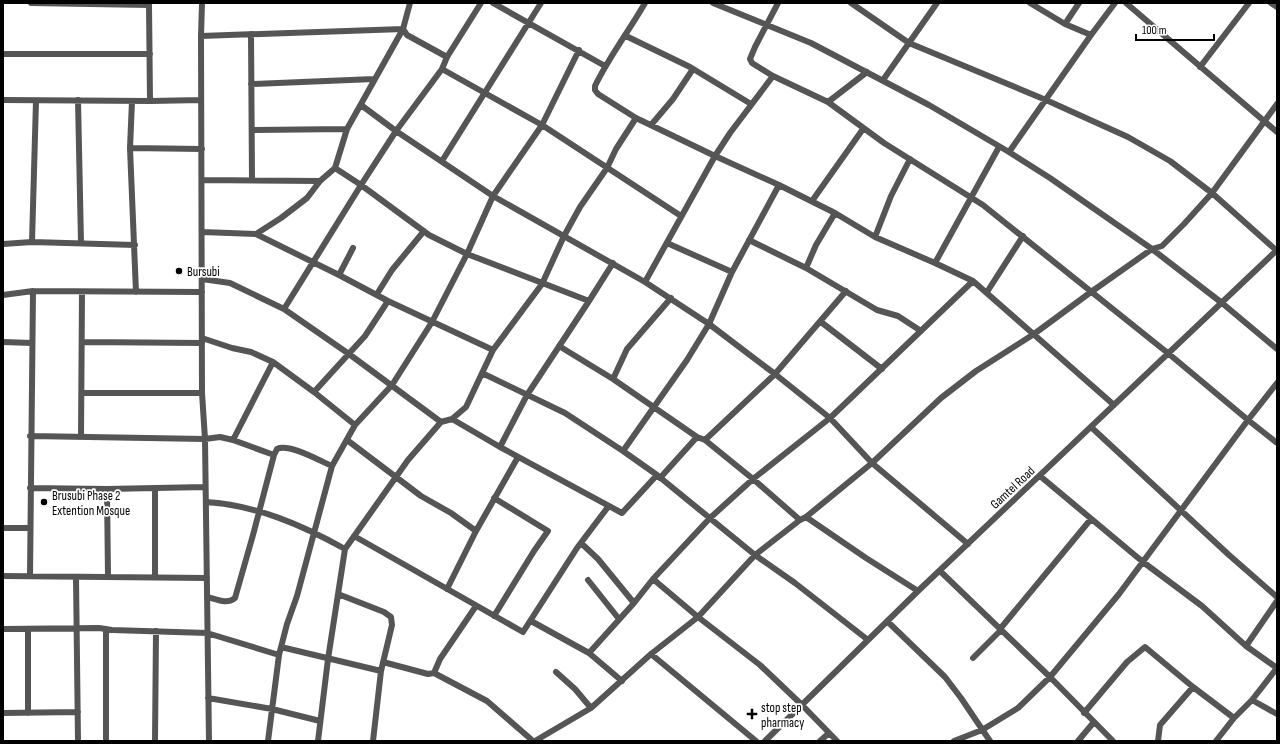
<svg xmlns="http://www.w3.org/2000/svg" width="1280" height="744" font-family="'Sofia Sans Condensed',sans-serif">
<rect width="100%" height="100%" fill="#fff"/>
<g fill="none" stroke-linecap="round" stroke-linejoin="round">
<path stroke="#555" stroke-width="6" d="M31 3 149 5V3
M202 3 201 36 202 393 205 439 209 741
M493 3 605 66
M645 3C629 31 609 57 595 86V90L598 94 636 118 715 156 779 185 835 213 875 237 935 263 973 281 1114 405
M713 3 811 43 929 105 1009 152 1050 178 1152 249 1222 303 1277 349
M778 3 755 47 750 59 752 63 773 76 828 102 884 143 983 205 1169 354 1248 420 1277 443
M851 3 909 43 1046 100 1128 137 1170 161 1212 193 1277 251
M1030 3 1065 24 1091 35
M1126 3 1277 132
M1271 3 1277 7
M149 5 150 101
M1065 24 1079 3
M251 34 252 180
M201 36 403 29 407 35 447 57
M626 36 690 67 751 104
M3 54H150
M1200 67 1249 3
M442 69 542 125 681 216
M883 80 937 3
M251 84 374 79
M3 100 150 101 201 100
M78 100 81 243
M132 101 130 148 136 292
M828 102 867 72
M361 105 396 131 493 196 645 282 709 324 775 374 830 418 872 463 968 544
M651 125 673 99 693 69
M252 130 347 129
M130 148 202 149
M1009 152 1091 35 1115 3
M442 161 541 3
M335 168 361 185 429 235 467 254 589 301
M202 180 320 181
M812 201 863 129
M202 232 256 234 339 275 388 301 493 350
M256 234 281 218 307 198 320 181 335 168 347 129 403 29 410 3
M875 237 891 196 910 159
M749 240 806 268 877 310 898 316 921 331
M32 242 36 101
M667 243 732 272
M3 244 32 242 135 245
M935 263 999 147
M806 268 816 245 835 213
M339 275 353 248
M202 279 230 283 284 309 349 354 441 422
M645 282 715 156 730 133 773 76
M987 292 1023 236
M377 294 392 270 424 231
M3 295 33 291 202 292
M284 309 361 185 396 131 442 69 447 57 481 3
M821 322 882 369
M202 338 232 348 251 352 273 362 314 392 355 425
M3 342 32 343
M83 342 202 343
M559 346 613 379 697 437 705 440 753 479 800 520
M482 373 565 413 623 451 657 475 755 555 795 583 868 640
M613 379 627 349 671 298
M314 392 365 336 388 301
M82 393H202
M452 419 500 447 622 513 657 475
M1091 427 1229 555 1277 597
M30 436 205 439 220 437 233 440 274 455 277 449C289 443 320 461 332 466
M81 437 82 292
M233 440 273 362
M347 440 421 496 451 513 476 531
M705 440 775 374 846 291
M500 447 527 395 589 301 613 263
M623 451 687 360 709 324 732 272 779 185
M1040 476 1143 562 1202 606 1246 646 1277 668 1252 700 1234 718 1216 741
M660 478 697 437
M30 488 107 489 205 487
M107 489 108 577
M494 498 548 531 534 551 494 616
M206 502C256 505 302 525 345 549
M806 517 866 558 918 591
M3 528H30
M354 536 523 632 577 548 608 507
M581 543 598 559 634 603
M940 571 1050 677 1113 741
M3 576 207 578
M30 576 33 291
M155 576V489
M76 577 78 741
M653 579 698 617 760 665 802 705 837 741
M588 580 619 619
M447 589 476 531 518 457
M338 594 384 612 391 617 392 625 381 671 373 741
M207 597C216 599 227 605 235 598L253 535 274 455
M531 621 589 653 622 681
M887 621 945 677 961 698 990 741
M3 629 99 628 112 630 207 633 279 655
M28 629V713
M106 629V741
M1000 629 1091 519
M1246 646 1277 601
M281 647 381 671
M589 653 634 603 653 579 710 518 753 479 830 418 973 281
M651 654 756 741
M973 658 1001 630
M383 662 428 674 434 673 440 659 476 606
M556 672 575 689 591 708
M434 673 487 701 533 741
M208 698 272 709 320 721
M1252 700 1277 714
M3 713 78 712
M1084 713 1127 662 1145 647 1193 687 1234 718
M155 741 156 631
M268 741 279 655 287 624 297 596 332 466 355 425 392 385 432 322 467 254 493 196 542 125 579 50
M318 741 328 659 345 549 408 460 441 422 452 419 466 407 493 350 542 284 564 236 580 207 607 168 616 149 636 118
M535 741 591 708 651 654 698 617 755 555 800 520 806 517 872 463 941 398 976 371 1034 334 1091 292 1152 249 1162 246 1184 224 1212 193 1277 104
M765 741 918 591 1277 250
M820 741 829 733
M954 741 982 730 1018 708 1050 677 1119 594 1248 420 1277 383
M1078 741 1094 722
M1158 741 1160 725 1193 687"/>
</g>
<g fill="#000" stroke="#fff" stroke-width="1.5">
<circle cx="179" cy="271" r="4"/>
<circle cx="44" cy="502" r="4"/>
<path d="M750 708h4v4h4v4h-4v4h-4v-4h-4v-4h4z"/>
</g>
<g text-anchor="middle" stroke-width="3.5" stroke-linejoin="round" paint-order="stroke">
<g font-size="13" fill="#000" stroke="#fff" text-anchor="start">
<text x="187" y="276">Bursubi</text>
<text x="52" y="500">Brusubi Phase 2<tspan x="52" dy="15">Extention Mosque</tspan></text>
<text x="761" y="712">stop step<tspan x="761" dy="15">pharmacy</tspan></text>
</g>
<g font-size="13" fill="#000" stroke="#fff">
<text transform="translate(1012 487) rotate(-43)" y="5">Gamtel Road</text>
</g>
</g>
<rect width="1280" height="744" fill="none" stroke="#000000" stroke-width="8"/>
<path d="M1136 34v6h78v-6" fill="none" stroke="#000000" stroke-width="2"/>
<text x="1142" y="34" font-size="12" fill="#000000" stroke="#ffffff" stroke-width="3" paint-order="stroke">100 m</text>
</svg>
